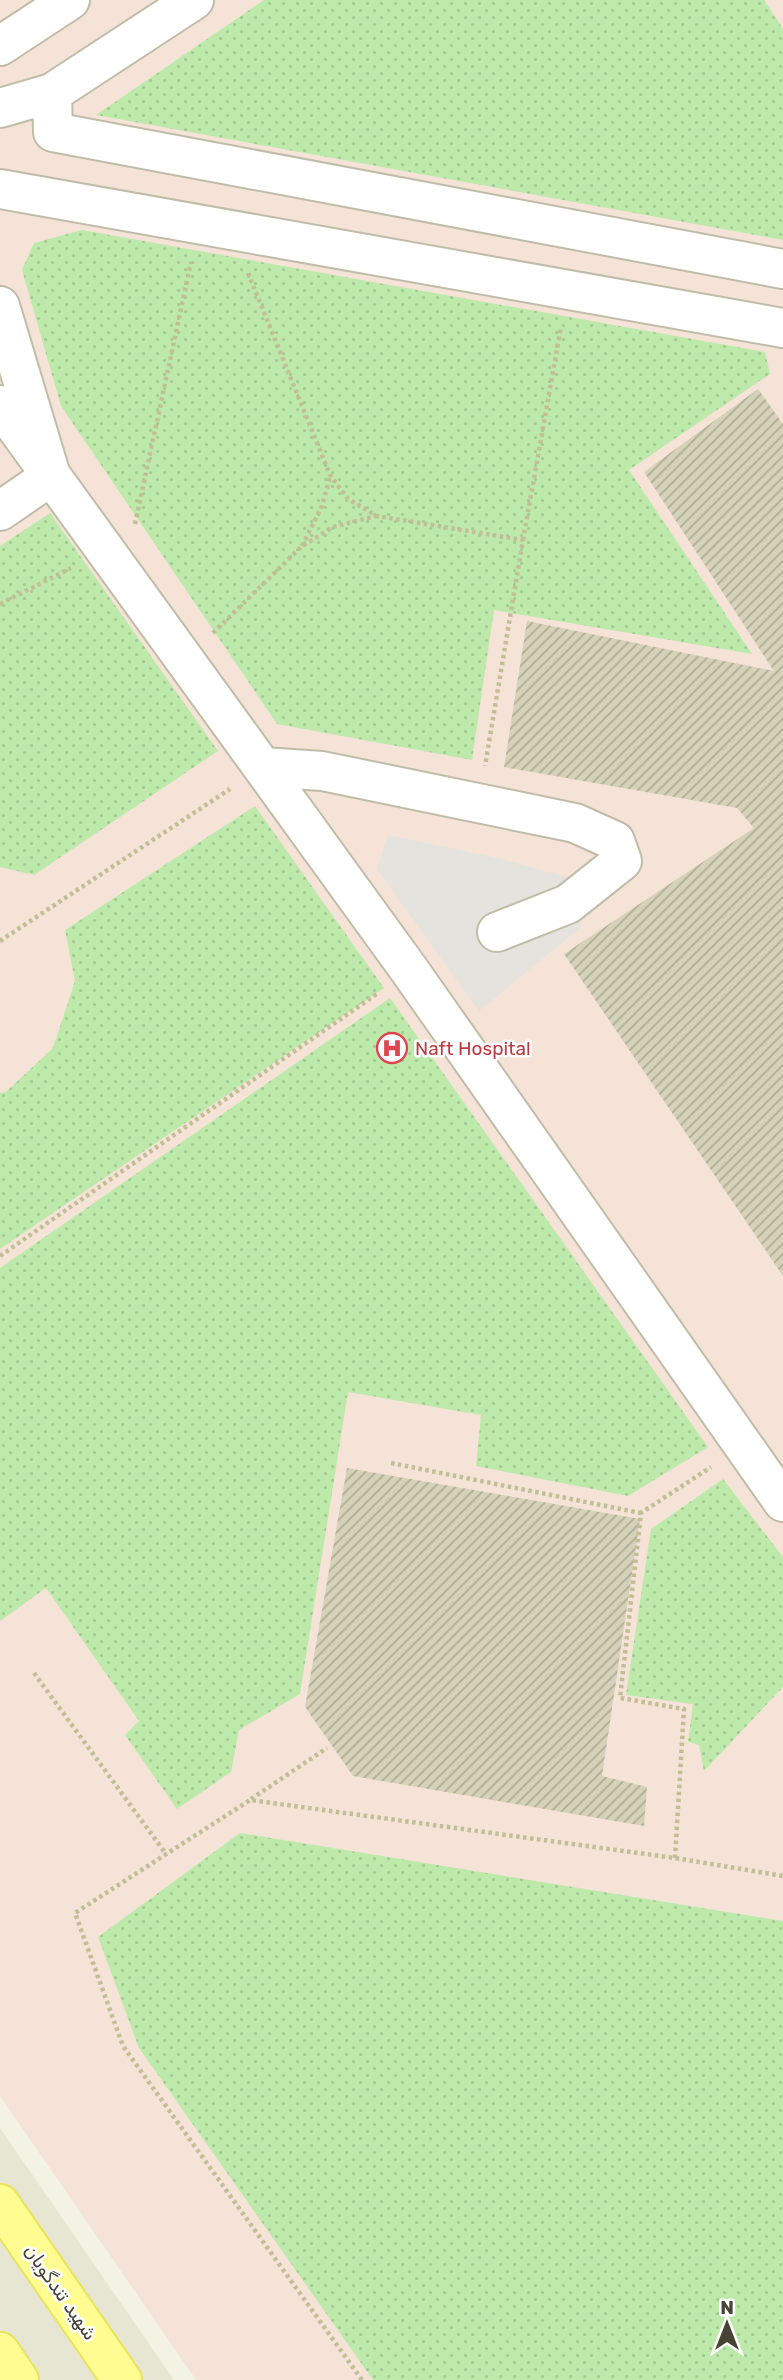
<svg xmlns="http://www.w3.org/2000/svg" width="783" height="2380" font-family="Rubik,Vazirmatn,sans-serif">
<defs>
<pattern id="grass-dots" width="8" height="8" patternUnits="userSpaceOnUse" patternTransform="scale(1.75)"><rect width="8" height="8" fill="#bdeaab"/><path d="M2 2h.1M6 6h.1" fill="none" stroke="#a4ca94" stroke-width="1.8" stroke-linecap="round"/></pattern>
<pattern id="building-hatch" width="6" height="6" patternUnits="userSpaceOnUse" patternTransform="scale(1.75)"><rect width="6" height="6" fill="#d5d2b9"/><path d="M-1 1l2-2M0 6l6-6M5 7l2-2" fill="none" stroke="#afac97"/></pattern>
</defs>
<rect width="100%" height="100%" fill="#f3f3e4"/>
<path fill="#e7e6d2" d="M0 2128 174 2380H0Z"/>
<path fill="#f5e3d7" d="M0 0H783V2380H196L0 2096Z"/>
<path fill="url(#grass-dots)" d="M264 0H764L783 29V240L96 115Z
M82 230 765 352 770 374 629 470 752 654 494 610 472 760 277 724 61 406 22 270 34 243Z
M50 513 218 751 34 875 0 867V546Z
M255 806 384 988 0 1249V1093L6 1092 53 1048 75 981 65 930Z
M390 998 708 1447 628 1496 476 1466 481 1415 348 1392 300 1694 239 1730 231 1772 177 1809 125 1735 139 1721 46 1588 0 1621V1268Z
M723 1479 783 1557V1687L704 1771 699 1745 688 1742 693 1704 626 1695 651 1529Z
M240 1833 783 1921V2380H373L139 2048 98 1937Z"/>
<path fill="#e4e3dd" d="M388 835 502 859 570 878 581 927 479 1011 377 869Z"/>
<path fill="url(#building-hatch)" d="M758 389 783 424V1276L564 954 754 828 737 808 504 767 527 621 774 671 644 472Z
M347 1468 640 1519 602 1776 647 1787 644 1826 353 1776 305 1707Z"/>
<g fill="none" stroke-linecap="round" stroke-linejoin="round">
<g stroke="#bfbda7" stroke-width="42">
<path id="minor" d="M0 46 70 0
M52 93 53 132 783 269
M0 108 52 93 194 0
M0 189 783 328
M0 306 51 476 0 511
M0 405 410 971 783 1502
M263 767 322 771 575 823 615 841 622 861 568 904 497 932"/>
</g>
<g stroke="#e9e45c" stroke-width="42">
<path id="major" d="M0 2204 122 2380
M0 2352 19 2380"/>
</g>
<path stroke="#c2be97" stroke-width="4.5" stroke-dasharray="3.5 3.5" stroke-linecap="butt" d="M248 273 330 475 348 499 377 516 523 540 485 766
M135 524 191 262
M523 540 561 327
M302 546 322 506 330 476
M0 604 71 568
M213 633 301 547 333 527 376 516
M0 941 230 789
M0 1256 378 993
M391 1463 641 1513
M34 1673 166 1854
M251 1799 327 1748
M675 1858 684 1709 620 1698 641 1513 711 1467
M362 2380 123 2046 75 1913 250 1800 675 1858 783 1876"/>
<use href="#minor" stroke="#fff" stroke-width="38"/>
<use href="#major" stroke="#fffc92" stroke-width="38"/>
</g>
<defs>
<g id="hospital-ring" transform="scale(1.575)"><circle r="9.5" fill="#fff" stroke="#e0444e" stroke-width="1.5"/><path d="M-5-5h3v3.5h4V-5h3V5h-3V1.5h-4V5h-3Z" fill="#e0444e"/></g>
</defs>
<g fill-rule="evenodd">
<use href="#hospital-ring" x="392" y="1048"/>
</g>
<g text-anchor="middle" stroke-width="5" stroke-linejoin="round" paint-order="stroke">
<g font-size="19" fill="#be3a42" stroke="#fff" text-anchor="start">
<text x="415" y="1055">Naft Hospital</text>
</g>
<g font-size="19" fill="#464334" stroke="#fff">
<text transform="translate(61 2292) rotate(55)" y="7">شهید تندگویان</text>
</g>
</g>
<g transform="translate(727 2324)" stroke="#ffffff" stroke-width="5" paint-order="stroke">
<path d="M0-5L12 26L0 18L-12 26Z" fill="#464334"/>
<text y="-10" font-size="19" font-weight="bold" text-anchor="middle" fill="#464334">N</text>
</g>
</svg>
